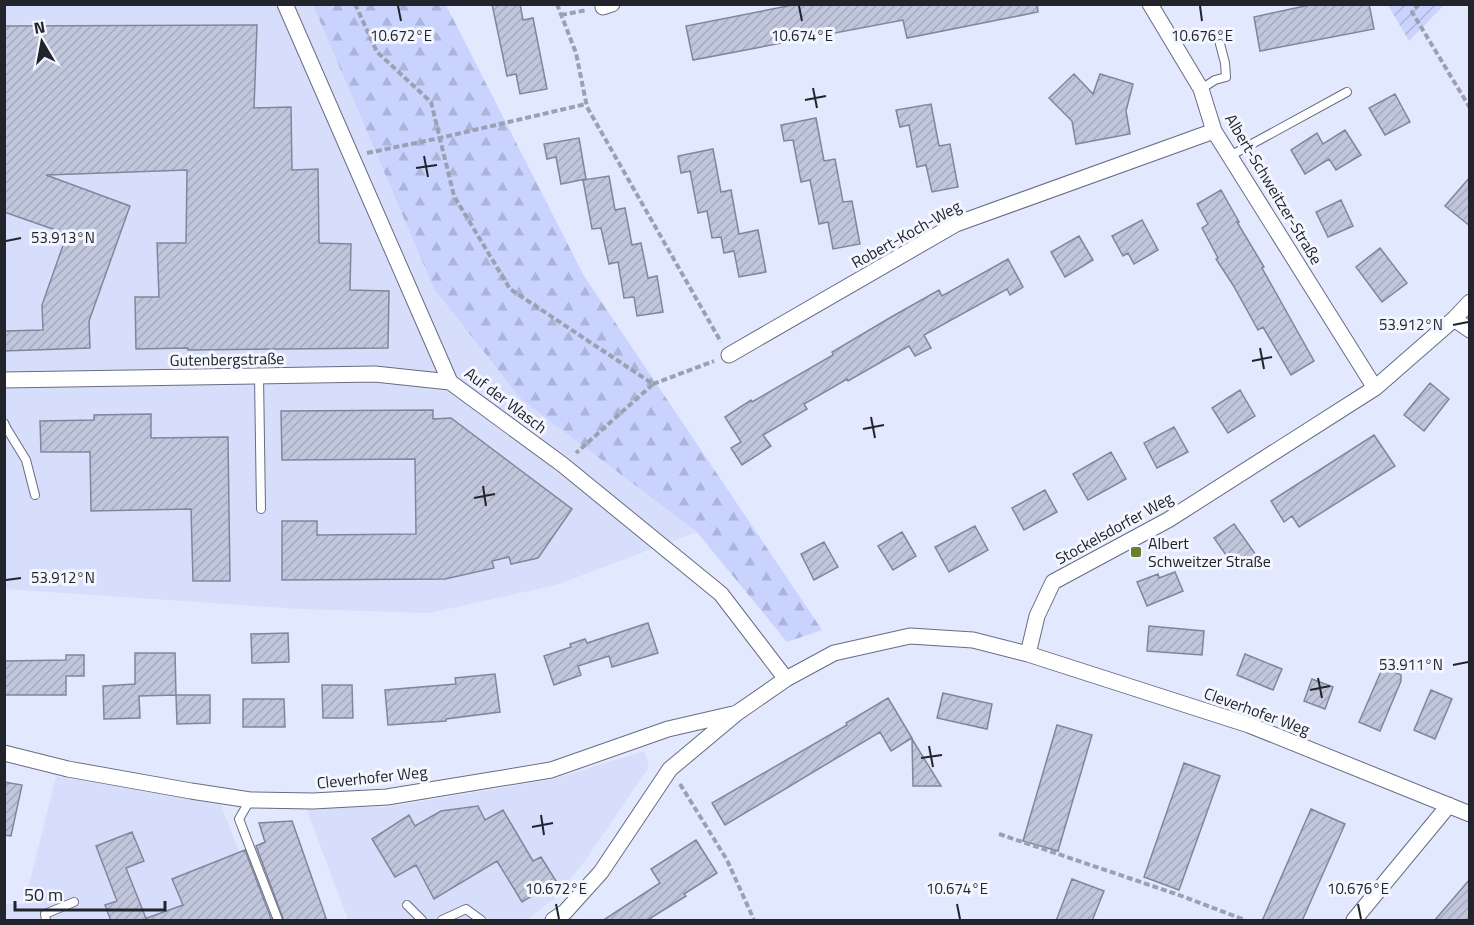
<svg xmlns="http://www.w3.org/2000/svg" width="1474" height="925" font-family="'Titillium Web',sans-serif">
<defs>
<pattern id="forest-firs" width="22" height="20" patternUnits="userSpaceOnUse" patternTransform="scale(1.5)"><rect width="22" height="20" fill="#c9d3fd"/><path d="M5 1l3.5 6h-7zM16 11l3.5 6h-7z" fill="#acb5d9"/></pattern>
<pattern id="garden-furrows" width="10" height="10" patternUnits="userSpaceOnUse" patternTransform="scale(1.5)"><rect width="10" height="10" fill="#c9d3fd"/><path d="M-1 1l2-2M0 10L10 0M9 11l2-2" fill="none" stroke="#acb5d9"/></pattern>
<pattern id="building-hatch" width="6" height="6" patternUnits="userSpaceOnUse" patternTransform="scale(1.5)"><rect width="6" height="6" fill="#c0c6dc"/><path d="M-1 1l2-2M0 6l6-6M5 7l2-2" fill="none" stroke="#a5aabd"/></pattern>
</defs>
<rect width="100%" height="100%" fill="#e2e8fe"/>
<path fill="#d7defc" d="M4 5H313L434 289 521 399 697 532 556 585 429 613 300 609 5 589Z
M644 751 649 767 585 861 555 898 527 920H348L306 808 388 807 554 779Z
M56 776 221 805 266 920H5L4 904H24Z"/>
<path fill="url(#forest-firs)" d="M313 5H446L584 276 822 630 787 642 697 532 521 399 434 289Z"/>
<path fill="url(#garden-furrows)" d="M1388 5H1444L1409 41Z"/>
<path fill="url(#building-hatch)" stroke="#81869b" stroke-width="1.5" d="M492 4H520L523 20 533 18 547 89 520 94 516 74 507 76Z
M798 4H1037L1038 12 907 38 903 20 693 60 686 26Z
M1314 4H1369L1374 29 1260 51 1254 17Z
M257 25 254 108 291 107 292 170 318 169 319 243 351 244 350 290 389 291 388 348 188 350V348L136 349 135 297H159L157 243H186L187 170 46 175 130 206 89 321 90 348 4 351V331L43 330 42 305 67 234 4 212V26Z
M1074 74 1093 94 1100 74 1133 84 1126 111 1130 134 1076 144 1072 121 1049 98Z
M1395 94 1410 122 1385 135 1369 108Z
M931 104 939 146 950 144 958 187 932 192 926 165 917 167 909 125 900 127 896 110Z
M816 118 824 161 835 159 843 202 852 201 860 244 833 249 828 222 819 224 810 180 801 182 793 140 784 141 781 125Z
M1345 130 1361 155 1336 170 1329 159 1305 174 1291 150 1317 133 1323 144Z
M579 138 586 179 561 184 556 157 547 159 544 144Z
M713 149 721 192 731 190 739 234 758 230 766 272 739 277 734 251 724 253 721 237 712 238 707 211 698 213 690 171 681 173 678 156Z
M609 176 615 210 625 208 632 245 641 243 648 278 657 276 663 312 637 316 634 297 624 298 618 262 609 264 601 228 592 229 583 180Z
M1470 177V226L1445 206Z
M1221 190 1239 222H1237L1264 267 1262 268 1314 361 1291 375 1263 327 1258 330 1233 285 1216 259 1218 258 1202 228 1208 224 1197 204Z
M1341 200 1353 226 1328 237 1316 212Z
M1142 220 1158 250 1134 264 1128 253 1123 256 1112 236Z
M1079 236 1093 260 1065 277 1051 252Z
M1380 248 1407 283 1382 302 1356 267Z
M1008 259 1023 287 1010 295 1007 289 924 335 931 348 915 356 909 346 848 381 847 379 804 404 807 409 763 435 771 446 742 465 731 448 741 442 725 417 751 400 752 402 833 355 832 352 893 316 939 290 942 296Z
M1430 383 1449 399 1424 431 1404 415Z
M1240 390 1255 416 1228 433 1212 408Z
M433 410V419L451 418 572 509 538 558 511 564 509 557 492 561 494 568 445 579 282 580V521H317V535L416 534 415 459 282 460 281 411Z
M151 414V438L228 437 230 581H193L191 509 91 511 90 452H41L40 421 94 420V415Z
M1174 427 1188 452 1157 468 1144 443Z
M1374 435 1395 466 1299 527 1292 516 1284 522 1271 501Z
M1111 452 1126 479 1088 500 1073 474Z
M1045 490 1057 512 1024 530 1012 508Z
M1234 524 1256 555 1236 569 1214 538Z
M975 526 988 550 949 572 935 547Z
M902 532 916 556 893 570 878 546Z
M824 542 838 567 814 580 801 554Z
M1175 572 1183 591 1147 606 1137 582 1158 574 1159 578Z
M648 623 658 653 612 667 609 656 578 666 581 675 554 685 544 656 571 647 570 644 585 639 587 643Z
M1149 626 1204 631 1202 655 1147 651Z
M288 633 289 662 252 663 251 634Z
M135 653H175L176 695 139 696 140 718 104 719 103 686 135 684Z
M1245 654 1282 669 1273 690 1237 675Z
M66 655H84V676H66V695H4V661L66 660Z
M1383 667 1401 675V681L1380 731 1359 722Z
M495 674 500 712 446 719V721L388 725 385 690 456 684 455 678Z
M1312 679 1333 687 1325 709 1304 701Z
M322 685H352L353 718H323Z
M1431 690 1452 699 1435 739 1414 730Z
M943 693 992 704 987 729 937 718Z
M176 695H210V723L177 724Z
M888 698 912 738 891 751 880 732 725 825 712 803 847 725 846 723Z
M243 699H284L285 727H243Z
M1057 725 1092 735 1058 851 1023 841Z
M912 739 941 786H913Z
M1184 763 1220 776 1179 890 1144 877Z
M4 782 22 785 11 836 4 835Z
M478 806 485 820 503 810 533 861 541 857 556 881 522 902 497 861 434 899 416 865 395 877 372 839 409 815 415 826 441 811Z
M1311 809 1345 824 1302 921H1262Z
M292 821 297 835 327 921H284L256 846 265 842 259 823Z
M132 832 144 861 126 868 147 921H111L105 905 117 901 96 846Z
M696 840 717 873 684 894 686 896 646 921H602L660 883 651 869Z
M245 850 272 921H148L147 918 183 905 172 879Z
M1072 879 1104 891 1092 921H1056Z
M1470 879V921H1434Z"/>
<g fill="none" stroke-linecap="round" stroke-linejoin="round">
<g stroke="#686c80" stroke-width="10">
<path id="service" d="M1201 89 1215 80 1226 77 1225 63 1220 44
M1230 156 1347 92
M259 376 261 509
M4 423 7 429 26 460 35 495
M250 800 239 819 278 920
M407 905 422 920
M46 920 45 914 74 902
M442 920 466 909 481 920"/>
</g>
<g stroke="#686c80" stroke-width="17">
<path id="minor" d="M285 4 450 382 563 465 721 594 786 679
M1150 4 1201 89 1214 131 1375 388
M603 7 612 4
M1454 319 1470 330
M729 355 956 224 1214 131
M4 380 375 374 450 382
M1028 654 1037 616 1053 582 1168 520 1375 388 1454 319 1470 302
M4 753 68 769 191 791 250 800 313 801 387 797 551 770 668 729 733 714
M553 920 565 912 601 872 670 769 737 713 786 679 834 653 910 636 973 640 1028 654 1249 725 1470 814
M1354 920 1449 805"/>
</g>
<path stroke="#9ca1b2" stroke-width="4" stroke-dasharray="6 3" stroke-linecap="butt" d="M355 4 377 52 431 102 454 196 510 289 653 384 576 453
M557 4 576 53 587 107 721 342
M1419 4 1412 12 1470 108
M561 15 587 10
M367 153 440 138 586 104
M653 384 714 361
M680 784 727 860 754 920
M999 834 1179 895 1245 920"/>
<use href="#service" stroke="#fff" stroke-width="8"/>
<use href="#minor" stroke="#fff" stroke-width="15"/>
</g>
<path fill="none" stroke="#22242c" stroke-width="2" d="M398 6 401 21M799 6 802 21M1200 6 1202 21M813 88 817 108M805 100 826 96M424 156 428 177M416 168 437 165M6 241 21 238M1453 325 1468 322M1260 348 1264 369M1252 361 1272 357M871 417 875 438M863 429 884 425M483 486 486 506M474 498 495 494M6 580 21 578M1453 665 1468 662M1318 678 1322 698M1310 690 1330 686M929 746 933 767M921 758 942 755M541 815 544 835M532 827 553 823M556 904 559 919M957 904 960 919M1358 904 1361 919"/>
<rect fill="#678032" stroke="#f3f5ff" stroke-width="2" x="1130" y="546" width="12" height="12" rx="3"/>
<g text-anchor="middle" stroke-width="6" stroke-linejoin="round" paint-order="stroke">
<g font-size="16" fill="#22242c" stroke="#f3f5ff">
<text transform="translate(1274 189) rotate(59)" y="6">Albert-Schweitzer-Straße</text>
<text transform="translate(906 234) rotate(-29)" y="6">Robert-Koch-Weg</text>
<text transform="translate(227 359) rotate(-1)" y="6">Gutenbergstraße</text>
<text transform="translate(506 400) rotate(37)" y="6">Auf der Wasch</text>
<text transform="translate(1114 528) rotate(-29)" y="6">Stockelsdorfer Weg</text>
<text transform="translate(1257 711) rotate(20)" y="6">Cleverhofer Weg</text>
<text transform="translate(372 777) rotate(-6)" y="6">Cleverhofer Weg</text>
</g>
<g font-size="16" fill="#22242c" stroke="#f3f5ff" text-anchor="start">
<text x="1148" y="549">Albert<tspan x="1148" dy="18">Schweitzer Straße</tspan></text>
</g>
</g>
<g font-size="15" text-anchor="middle" fill="#22242c" stroke="#f3f5ff" stroke-width="6" stroke-linejoin="round" paint-order="stroke">
<text x="401" y="41">10.672°E</text>
<text x="802" y="41">10.674°E</text>
<text x="1202" y="41">10.676°E</text>
<text x="63" y="243">53.913°N</text>
<text x="1411" y="330">53.912°N</text>
<text x="63" y="583">53.912°N</text>
<text x="1411" y="670">53.911°N</text>
<text x="556" y="894">10.672°E</text>
<text x="957" y="894">10.674°E</text>
<text x="1358" y="894">10.676°E</text>
</g>
<rect width="1474" height="925" fill="none" stroke="#22242c" stroke-width="12"/>
<g transform="translate(42 42) rotate(350)" stroke="#f3f5ff" stroke-width="4.5" paint-order="stroke">
<path d="M0-4.5L10 22L0 15L-10 22Z" fill="#22242c"/>
<text y="-9" font-size="16" font-weight="bold" text-anchor="middle" fill="#22242c">N</text>
</g>
<path d="M15 901v9h150v-9" fill="none" stroke="#22242c" stroke-width="3"/>
<text x="24" y="901" font-size="18" fill="#22242c" stroke="#f3f5ff" stroke-width="4.5" paint-order="stroke">50 m</text>
</svg>
